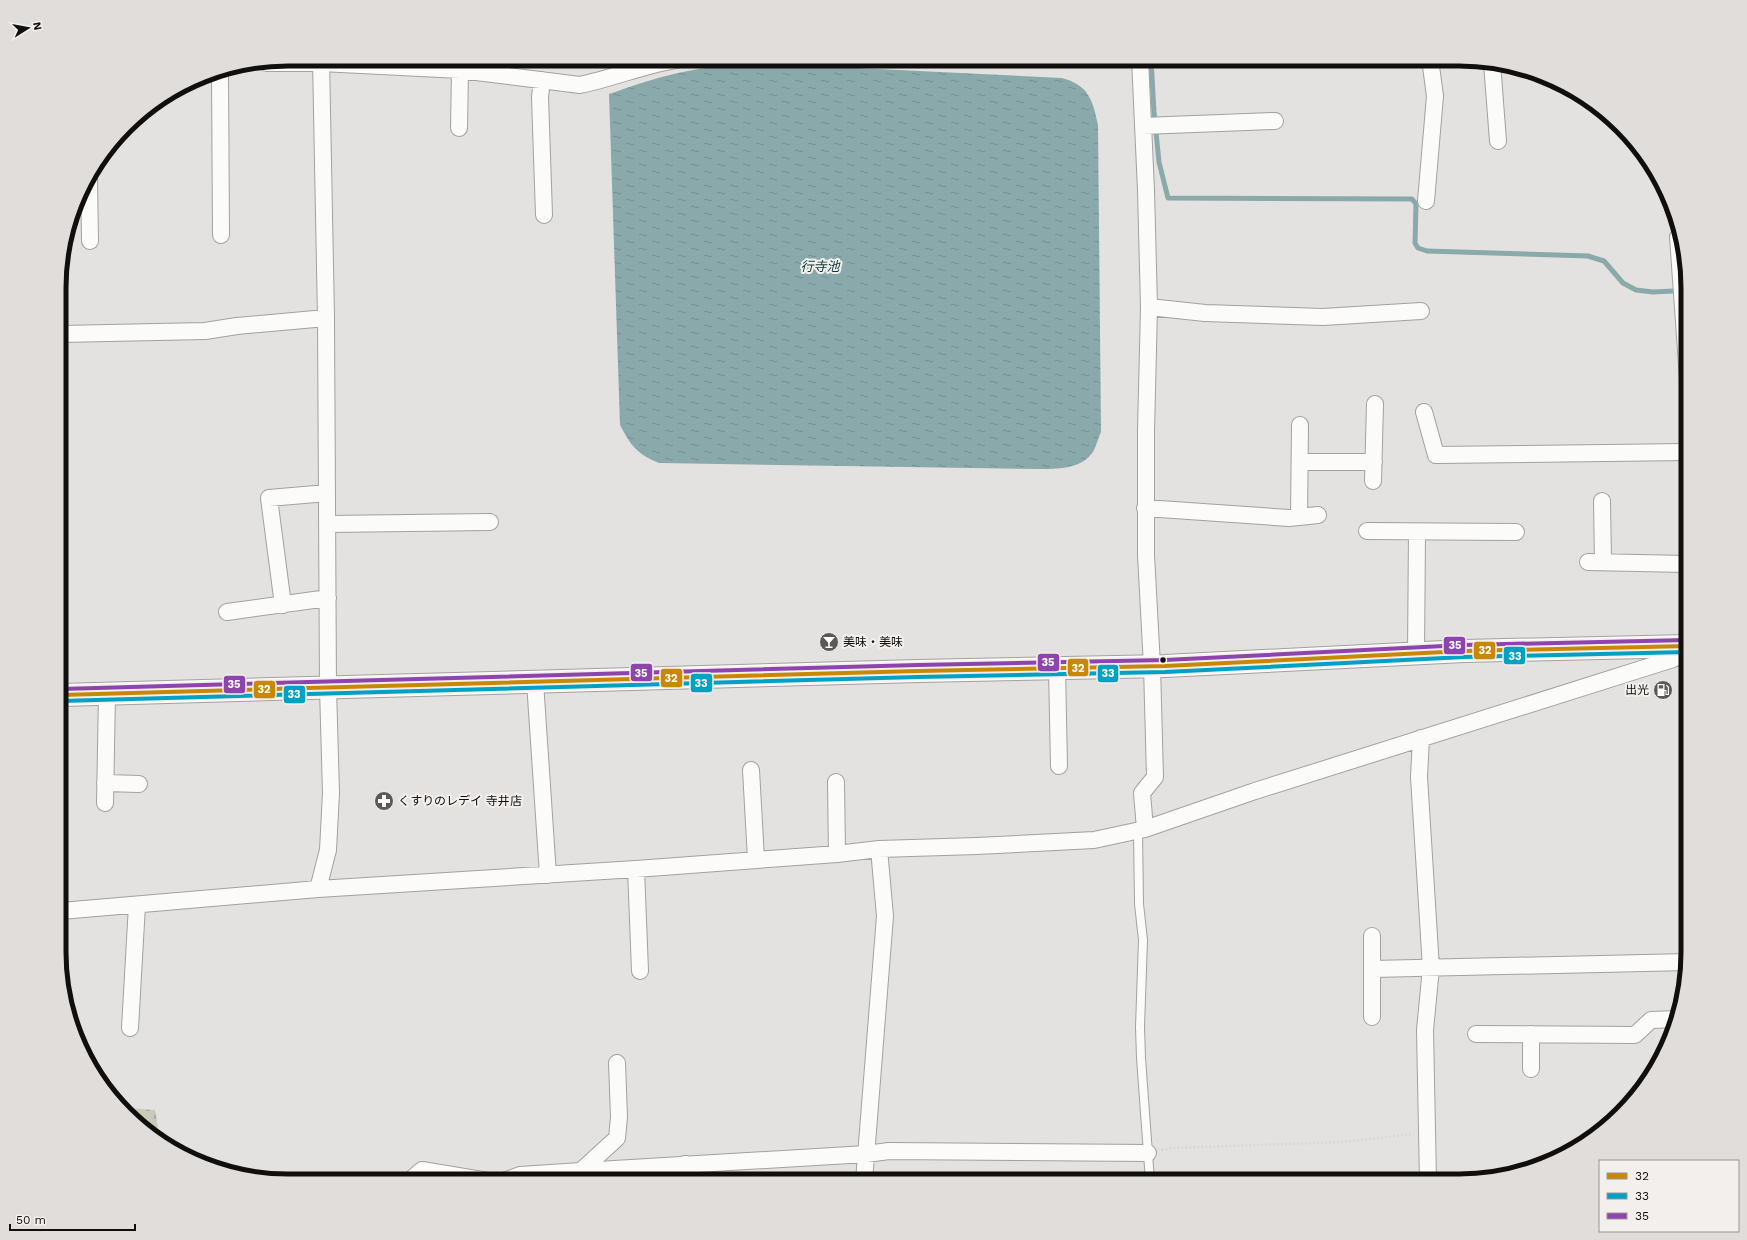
<svg xmlns="http://www.w3.org/2000/svg" width="1747" height="1240" font-family="'Work Sans','Noto Sans JP',sans-serif">
<defs>
<pattern id="cemetery-stones" width="16" height="16" patternUnits="userSpaceOnUse"><rect width="16" height="16" fill="#c8cbba"/><path d="M2 7V4a2 2 0 0 1 4 0v3zM10 15v-3a2 2 0 0 1 4 0v3z" fill="#abad9f"/></pattern>
<pattern id="water-ripples" width="26" height="14" patternUnits="userSpaceOnUse"><rect width="26" height="14" fill="#8aa9aa"/><path d="M2 4q2-2 4 0t4 0M15 11q2-2 4 0t4 0" fill="none" stroke="#769091"/></pattern>
</defs>
<rect width="100%" height="100%" fill="#e4e2e1"/>
<path fill="url(#cemetery-stones)" d="M126 1108 155 1110 160 1140 149 1134Z"/>
<path fill="url(#water-ripples)" d="M774 64 1062 78C1089 85 1093 101 1098 125L1101 432C1098 438 1097 444 1094 450 1083 470 1056 469 1036 469L659 463C637 454 631 446 620 425L609 94C635 85 661 76 688 71 716 65 746 65 774 64Z"/>
<g fill="none" stroke-linecap="round" stroke-linejoin="round">
<path stroke="#8aa9aa" stroke-width="5" d="M621 59 622 67
M1151 59 1154 112 1159 162 1168 198 1412 199 1416 204 1415 243 1418 248 1427 251 1588 256 1604 261 1623 283 1636 290 1653 292 1673 291"/>
<g stroke="#a2a1a0" stroke-width="10">
<path id="service" d="M1138 831 1139 904 1143 940 1140 1027 1141 1058 1150 1181"/>
</g>
<g stroke="#a2a1a0" stroke-width="18">
<path id="minor" d="M1140 59 1146 190 1149 307 1146 431V555L1152 666 1155 777 1142 793 1145 829
M267 63H321L460 70 580 85C614 78 646 64 681 59
M1492 63 1498 141
M220 72 221 235
M542 80 540 97 544 215
M1143 126 1275 121
M459 128 460 70
M89 178 90 241
M1426 201 1435 96 1430 59
M1678 237 1688 379
M1149 307 1205 313 1323 317 1421 311
M61 334 205 331 237 326 326 318
M1424 412 1436 455 1688 452
M1300 462H1374
M1373 481 1375 404
M1602 501 1603 562
M1145 508 1289 518 1318 515
M1299 517 1300 425
M327 524 490 522
M1367 531 1516 532
M1588 562 1688 564
M283 605 269 498 327 493
M227 612 328 598
M1416 653 1417 532
M1057 668 1059 766
M535 682 548 875
M1421 738 1419 777 1431 968 1425 1030 1428 1181
M751 770 756 859
M836 782 837 854
M105 783 139 784
M105 803 107 694
M636 869 640 971
M318 889 328 850 331 793 328 688 326 318 321 59
M61 911 318 889 636 869 837 854 879 849 977 846 1094 840 1145 829 1255 791 1673 659 1688 651
M1372 969 1688 962
M1372 1017V936
M130 1028 137 905
M1476 1034 1635 1035 1651 1020 1677 1019
M1531 1034V1069
M685 1164 687 1181
M581 1171 866 1154 889 1151 1148 1153
M581 1171 617 1138 619 1117 617 1063
M409 1181 422 1170 488 1181
M504 1181 520 1175 581 1171 582 1181
M864 1181 885 916 879 849"/>
</g>
<g stroke="#a2a1a0" stroke-width="24">
<path id="secondary" d="M61 695 918 671 1165 666 1464 651 1688 646"/>
</g>
<path stroke="#d0cece" stroke-width="2.5" stroke-dasharray="1 3" stroke-linecap="butt" d="M1162 1150 1173 1148 1343 1142 1412 1134"/>
<use href="#service" stroke="#fbfbfa" stroke-width="8"/>
<use href="#minor" stroke="#fbfbfa" stroke-width="16"/>
<use href="#secondary" stroke="#fbfbfa" stroke-width="22"/>
<g stroke="#f2efed" stroke-width="7">
<path id="bus-1" d="M61 695 918 671 1165 666 1464 651 1688 646"/>
</g>
<g stroke="#f2efed" stroke-width="7">
<path id="bus-2" d="M61 701 918 677 1165 672 1464 657 1688 652"/>
</g>
<g stroke="#f2efed" stroke-width="7">
<path id="bus-3" d="M61 689 918 665 1165 660 1464 645 1688 640"/>
</g>
<use href="#bus-1" stroke="#c98803" stroke-width="4"/>
<use href="#bus-2" stroke="#01a1c4" stroke-width="4"/>
<use href="#bus-3" stroke="#8e44ad" stroke-width="4"/>
</g>
<defs>
<g id="bar-disc" transform="scale(1)"><circle r="9.5" fill="#5a5958" stroke="#f2efed"/><path d="M-6-5H6L.8 .8V4.5H3.5V6h-7V4.5H-.8V.8Z" fill="#fff"/></g>
<g id="fuel-disc" transform="scale(1)"><circle r="9.5" fill="#5a5958" stroke="#f2efed"/><path d="M-5.5-6h7V0h2V4h1.3V-2.5L3-4.5l.8-.8L6-3V5H2.5V1h-1V6h-7ZM-4.2-4.7v3.2H.2V-4.7Z" fill="#fff"/></g>
<g id="pharmacy-disc" transform="scale(1)"><circle r="9.5" fill="#5a5958" stroke="#f2efed"/><path d="M-2-6h4v4h4v4h-4v4h-4v-4h-4v-4h4Z" fill="#fff"/></g>
</defs>
<g fill-rule="evenodd">
<use href="#bar-disc" x="829" y="642"/>
<use href="#fuel-disc" x="1663" y="690"/>
<use href="#pharmacy-disc" x="384" y="801"/>
</g>
<circle fill="#100f0e" stroke="#f2efed" stroke-width="1.5" cx="1163" cy="660" r="3.5"/>
<g text-anchor="middle" stroke-width="4" stroke-linejoin="round" paint-order="stroke">
<g font-size="12" fill="#100f0e" stroke="#f2efed" text-anchor="start">
<text x="843" y="646">美味・美味</text>
<text x="1649" y="694" text-anchor="end">出光</text>
<text x="398" y="805">くすりのレデイ 寺井店</text>
</g>
<g font-size="13" font-style="italic" fill="#073538" stroke="#f2efed">
<text x="820" y="271">行寺池</text>
</g>
</g>
<path d="M0 0H1747V1240H0ZM288 66H1459A222 222 0 0 1 1681 288V952A222 222 0 0 1 1459 1174H288A222 222 0 0 1 66 952V288A222 222 0 0 1 288 66Z" fill="#e0dddb" fill-rule="evenodd"/>
<path fill="none" stroke="#100f0e" stroke-width="5" d="M288 66H1459A222 222 0 0 1 1681 288V952A222 222 0 0 1 1459 1174H288A222 222 0 0 1 66 952V288A222 222 0 0 1 288 66Z"/>
<g stroke="#f2efed" stroke-width="1.5">
<rect x="1443" y="636" width="23" height="19" rx="4" fill="#8e44ad"/>
<rect x="1473" y="641" width="23" height="19" rx="4" fill="#c98803"/>
<rect x="1503" y="646" width="23" height="19" rx="4" fill="#01a1c4"/>
<rect x="1037" y="653" width="23" height="19" rx="4" fill="#8e44ad"/>
<rect x="1067" y="658" width="22" height="19" rx="4" fill="#c98803"/>
<rect x="630" y="663" width="23" height="19" rx="4" fill="#8e44ad"/>
<rect x="1097" y="664" width="22" height="19" rx="4" fill="#01a1c4"/>
<rect x="660" y="668" width="23" height="20" rx="4" fill="#c98803"/>
<rect x="690" y="673" width="23" height="20" rx="4" fill="#01a1c4"/>
<rect x="223" y="675" width="23" height="19" rx="4" fill="#8e44ad"/>
<rect x="253" y="680" width="23" height="19" rx="4" fill="#c98803"/>
<rect x="283" y="685" width="23" height="19" rx="4" fill="#01a1c4"/>
</g>
<g font-size="11" text-anchor="middle" font-weight="bold" fill="#fff">
<text x="1455" y="649">35</text>
<text x="1485" y="654">32</text>
<text x="1515" y="660">33</text>
<text x="1048" y="666">35</text>
<text x="1078" y="672">32</text>
<text x="641" y="677">35</text>
<text x="1108" y="677">33</text>
<text x="671" y="682">32</text>
<text x="701" y="687">33</text>
<text x="234" y="688">35</text>
<text x="264" y="693">32</text>
<text x="294" y="698">33</text>
</g>
<rect x="1599" y="1160" width="140" height="72" fill="#f2efed" stroke="#989594"/>
<rect x="1607" y="1173" width="20" height="6" fill="#c98803" stroke="#989594"/>
<text x="1635" y="1180" font-size="12" fill="#100f0e">32</text>
<rect x="1607" y="1193" width="20" height="6" fill="#01a1c4" stroke="#989594"/>
<text x="1635" y="1200" font-size="12" fill="#100f0e">33</text>
<rect x="1607" y="1213" width="20" height="6" fill="#8e44ad" stroke="#989594"/>
<text x="1635" y="1220" font-size="12" fill="#100f0e">35</text>
<g transform="translate(28 28) rotate(79)" stroke="#f2efed" stroke-width="3" paint-order="stroke">
<path d="M0-3L7 15L0 10L-7 15Z" fill="#100f0e"/>
<text y="-6" font-size="11" font-weight="bold" text-anchor="middle" fill="#100f0e">N</text>
</g>
<path d="M10 1224v6h125v-6" fill="none" stroke="#100f0e" stroke-width="2"/>
<text x="16" y="1224" font-size="12" fill="#100f0e" stroke="#f2efed" stroke-width="3" paint-order="stroke">50 m</text>
</svg>
